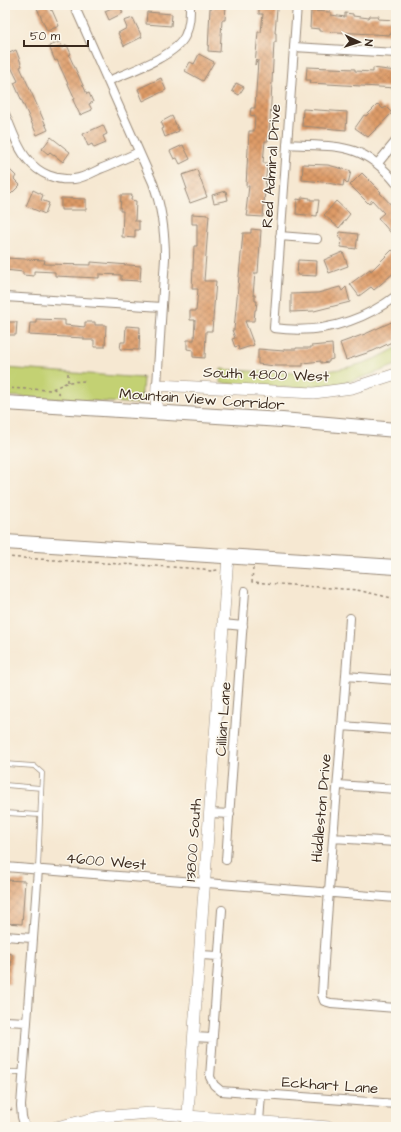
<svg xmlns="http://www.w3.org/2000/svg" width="401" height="1132" font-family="'Architects Daughter',sans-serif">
<defs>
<pattern id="building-cross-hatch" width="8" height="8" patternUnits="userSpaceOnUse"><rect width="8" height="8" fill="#de9b68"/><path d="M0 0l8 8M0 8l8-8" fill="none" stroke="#b57f55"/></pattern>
</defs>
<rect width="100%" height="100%" fill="#fbf7ec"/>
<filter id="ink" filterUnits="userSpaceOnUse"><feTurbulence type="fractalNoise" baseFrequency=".025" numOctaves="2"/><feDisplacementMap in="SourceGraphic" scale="8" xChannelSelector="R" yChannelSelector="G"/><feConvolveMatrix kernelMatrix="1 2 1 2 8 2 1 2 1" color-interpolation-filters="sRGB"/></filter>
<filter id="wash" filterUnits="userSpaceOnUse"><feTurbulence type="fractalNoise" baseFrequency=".012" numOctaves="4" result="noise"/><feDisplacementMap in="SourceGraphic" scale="16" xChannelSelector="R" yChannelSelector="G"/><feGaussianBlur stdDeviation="0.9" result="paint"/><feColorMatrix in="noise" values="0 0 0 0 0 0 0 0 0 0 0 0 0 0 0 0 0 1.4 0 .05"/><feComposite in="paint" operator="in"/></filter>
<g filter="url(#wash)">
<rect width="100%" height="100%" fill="#f6e8d2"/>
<path fill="#c3d173" stroke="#7f7e48" d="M396 348V365C374 374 346 384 322 387 288 390 253 385 220 383L221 369C282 373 341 381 396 348Z
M5 368 143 378 141 404 5 396Z"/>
<g id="blocks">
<path fill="url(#building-cross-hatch)" d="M44 5H48L51 11 52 10 59 26 47 31 37 8Z
M118 5H119L123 13 109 20 105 11Z
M213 5H226L225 20H222L220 52 208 51 210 8H213Z
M259 5H274V6L276 7 277 9 275 33H276V42H274L270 122 268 141H265L263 163H267L263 217 247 216 248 211H246L249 186H246L249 131H254L255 116 250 115 251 108H255L258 60 255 65 258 32H261L263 14H259Z
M311 11 331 12V15L345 17V13L353 14V16L369 18 370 16H379L378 19 396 20V34H390V35L319 31V29L310 28Z
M147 12 172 14 171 26 146 24Z
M133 18 142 37 124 46 118 33 127 28 124 21Z
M60 42 62 48 67 45 71 54 69 55 87 94 89 93 93 102 89 104 92 110 80 115 73 100 75 99 57 60 55 61 49 46Z
M16 50 22 66 20 67 48 130 37 135 14 83 18 81 9 63 5 65V55Z
M199 54 214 62 203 81 185 71 190 62 194 64Z
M307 67 355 69V71L373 72V68L396 71V88L310 83 311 80H306Z
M161 78 166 90 143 101 138 89Z
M236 83 244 87 239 95 232 91Z
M378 104 383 109 386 107 392 113 368 137 355 128 364 115 366 116Z
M303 109 347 112 346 130 302 126Z
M172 116 179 131 165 137 162 129 164 128 161 122Z
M103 125 107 134 103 136 106 143 94 148 92 144 88 146 83 134Z
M51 137 70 152 63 162 50 152 48 154 42 149Z
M183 145 190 159 180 164 177 158 174 159 170 151Z
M303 164 328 165 351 171 348 184 344 180 343 186 323 182 302 180Z
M10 170 16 176 14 179 20 185 11 194 5 188V176Z
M197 170 207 197 190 203 185 190 187 189 182 175Z
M362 173 381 192 380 193 396 210V228L391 233 378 218 384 213 372 200 369 204 350 185Z
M33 190 43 195 41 200 49 203 45 214 26 206Z
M226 191 228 200 214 203 212 195Z
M121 195H132L131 200 136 201 135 221H139V230H135V238L122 237 123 211H120Z
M302 197 310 198V200H319L317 216 296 214 297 199 302 200Z
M61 198 86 199V210H61Z
M336 201 350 214 339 228 324 215Z
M192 214 209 215 204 281H216L212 331H206L205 358 193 357V350L187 349V340H194L195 320H190V311H196L198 289H192L194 246H197V224H192Z
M251 229 261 230 258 273H255L253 295H255V301H257L256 310H255L254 321H245L254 345 239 350 238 346 235 347 232 339 235 338 232 330H234L243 233H251Z
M340 232 358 234 356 249 341 247 342 239 339 238Z
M392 250 396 253V271L374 290 371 287 359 296 350 284 370 269 371 271Z
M343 252 348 266 329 273 324 260Z
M5 258 45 260 44 264 91 265V262L141 266 140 281 121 280V275L99 274V278L55 276V272L34 271V276L23 275V272L5 270Z
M298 260 317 261 316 276 297 275Z
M340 287 342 291 346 287 350 302 314 311 291 312V294L318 293Z
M36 319 65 320V325L85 327V322H95V325H106L105 347H94V340H84V338L29 335 30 323H36Z
M396 320V340L373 351 346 360 340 343 365 334Z
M5 322H17L16 335H5Z
M126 326 140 327 139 350 120 349 121 342H125Z
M332 344 333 359 329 360V362L321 363V361L303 363V366H275L258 364V349L284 351V349H296V348H311V346Z
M5 880 25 881 22 924 5 923Z
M5 953 12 954 10 984H5Z"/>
</g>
</g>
<g filter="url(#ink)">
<use href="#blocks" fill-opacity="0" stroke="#988978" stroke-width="1"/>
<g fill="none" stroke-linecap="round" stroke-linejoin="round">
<g stroke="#988978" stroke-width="5.5">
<path id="lane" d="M5 764 34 766 42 773 38 869
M5 785 41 788
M5 813 40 815
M5 1072H23"/>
</g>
<g stroke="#988978" stroke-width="10">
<path id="street" d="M74 5 153 183C162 208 165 232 165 258L157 385
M297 5 274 328C318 334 360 323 396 296
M294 47 396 53
M108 81C129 72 176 56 185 36 190 26 190 15 190 5
M5 114C12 129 17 148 28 160 39 174 57 181 74 179 83 178 92 173 100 169 113 164 126 158 139 152
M287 144C336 147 362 141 396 183
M378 163 396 141
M280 236 317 239
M5 297 162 307
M350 618C342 743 329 869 322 995L324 1001 331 1003 396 1008
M223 624 243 626
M346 676 396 680
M395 680 396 670
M342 726 396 730
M338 785 396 789
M210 813 230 814
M333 838 396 842
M226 860 245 591
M5 867 396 898
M222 910 210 1077 214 1085 221 1091 396 1104
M5 936 32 938
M200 955 219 956
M5 1021 26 1022
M193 1037 213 1038
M259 1122 261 1094
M25 1127 22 1117 21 1106 38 869"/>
</g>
<g stroke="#988978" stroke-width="12">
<path id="secondary" d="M156 412 157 385 314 393 352 388 396 374
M56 1127 99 1117 150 1113 329 1127
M187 1127 228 556"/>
</g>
<g stroke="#988978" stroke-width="16">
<path id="highway" d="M5 403 282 420 396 430
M5 542 396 567"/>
</g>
<path stroke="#988978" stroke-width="1.5" stroke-dasharray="3 3" stroke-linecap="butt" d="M145 374 146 375
M68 382V371
M5 388 50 390 68 382 85 381
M53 388 61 395
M134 399 146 392
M5 557 204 569 210 571 218 570
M253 568 252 582 357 590 396 599
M5 1113 12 1109"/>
<use href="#lane" stroke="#fff" stroke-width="4"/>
<use href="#street" stroke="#fff" stroke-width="8"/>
<use href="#secondary" stroke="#fff" stroke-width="11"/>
<use href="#highway" stroke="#fff" stroke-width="14"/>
</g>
</g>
<g text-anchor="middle" stroke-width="3" stroke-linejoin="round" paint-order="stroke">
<g font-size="15" fill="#3b2a1e" stroke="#fbf7ec">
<text transform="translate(271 166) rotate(-86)" y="5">Red Admiral Drive</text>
<text transform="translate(266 374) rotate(2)" y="5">South 4800 West</text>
<text transform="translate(202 399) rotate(4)" y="5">Mountain View Corridor</text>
<text transform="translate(223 719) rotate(-86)" y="5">Cillian Lane</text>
<text transform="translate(321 808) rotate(-85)" y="5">Hiddleston Drive</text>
<text transform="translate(193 840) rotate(-86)" y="5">13800 South</text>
<text transform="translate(106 861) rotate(5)" y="5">4600 West</text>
<text transform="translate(330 1085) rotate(4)" y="5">Eckhart Lane</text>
</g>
</g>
<rect width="401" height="1132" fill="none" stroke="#fbf7ec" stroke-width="20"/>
<g transform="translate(359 42) rotate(94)" stroke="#fbf7ec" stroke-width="3" paint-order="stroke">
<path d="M0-3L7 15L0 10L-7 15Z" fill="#3b2a1e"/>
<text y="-6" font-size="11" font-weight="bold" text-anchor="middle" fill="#3b2a1e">N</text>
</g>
<path d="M24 40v6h64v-6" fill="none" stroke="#3b2a1e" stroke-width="2"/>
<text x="30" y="40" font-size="12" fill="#3b2a1e" stroke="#fbf7ec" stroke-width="3" paint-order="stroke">50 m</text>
</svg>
